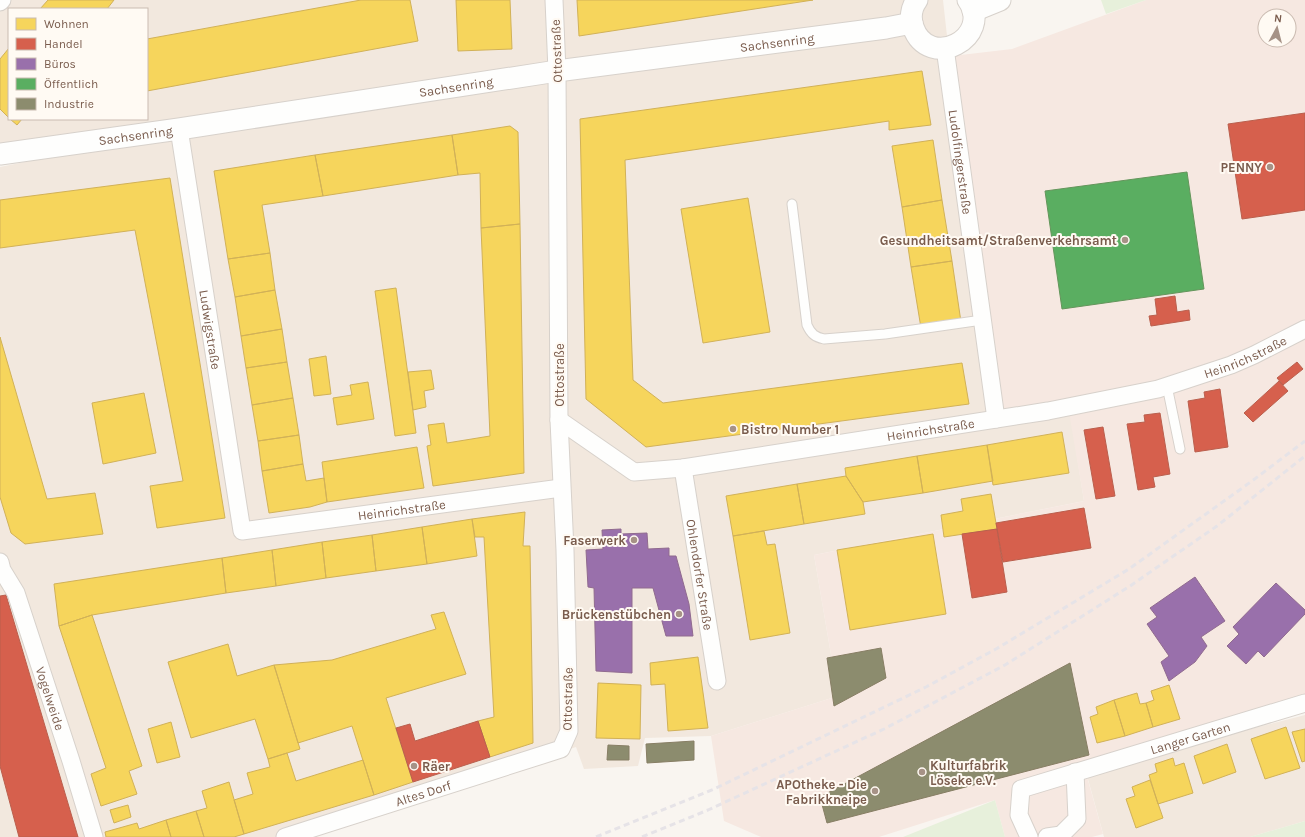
<svg xmlns="http://www.w3.org/2000/svg" width="1305" height="837" font-family="Karla,sans-serif">
<rect width="100%" height="100%" fill="#f9f5f0"/>
<path fill="#f2e8de" fill-rule="evenodd" d="M3 0H551L555 70 179 127 0 143V3ZM9 9H147V119H9Z
M556 0H943L949 54 1070 412 1084 501 814 555 838 696 711 736 645 738 638 766 584 769 576 747 297 837H0V167L181 130 555 74Z
M1305 715V821L1250 837H1104L1086 772Z"/>
<path fill="#f6e8e1" fill-rule="evenodd" d="M1146 0H1305V697L1086 773 1103 834 1092 837H1005L995 800 879 837H761L724 821 711 736 838 696 814 555 1084 501 1069 412 1002 424 952 56 1012 49ZM1265 16H1289V40H1265Z"/>
<path fill="#e7f0db" d="M1101 0H1146L1106 14Z
M995 800 1005 837H903Z
M1305 821V837H1250Z"/>
<path fill="#f6d55c" stroke="#d1b158" d="M48 0H114L107 9H40Z
M361 0H410L418 41 147 91V39Z
M456 0H510L512 49 458 51Z
M577 0H813L579 36Z
M9 48V118L0 109V59Z
M922 71 931 125 889 130V121L625 160 633 380 663 403 962 363 969 404 646 447 586 399 580 119Z
M10 119H22L17 125Z
M510 126 518 132 520 224 481 228 480 173 458 175 452 135Z
M452 135 458 175 323 196 315 155Z
M933 140 942 200 902 207 892 146Z
M315 155 323 196 262 205 270 253 228 259 214 171Z
M170 178 225 518 157 528 150 486 183 481 135 230 0 248V200Z
M748 198 770 332 703 343 681 209Z
M942 200 952 261 911 267 902 207Z
M520 224 524 473 433 486 427 446 431 445 428 425 444 423 447 443 490 436 481 228Z
M270 253 275 290 235 297 228 259Z
M952 261 961 322 921 328 911 267Z
M396 288 416 433 395 436 375 291Z
M275 290 282 329 241 336 235 297Z
M282 329 287 362 246 368 241 336Z
M0 337 47 499 95 493 103 534 25 544 11 533 0 497Z
M326 356 331 394 314 396 309 359Z
M287 362 293 398 252 405 246 368Z
M431 370 434 389 424 391 426 407 413 410 408 372Z
M368 382 374 419 337 425 333 398 352 395 350 385Z
M144 393 156 453 103 464 92 403Z
M293 398 299 435 258 441 252 405Z
M1062 432 1069 473 993 485 987 445Z
M299 435 303 464 262 471 258 441Z
M987 445 993 481 923 493 917 456Z
M417 447 424 488 327 502 322 462Z
M917 456 923 493 863 502 846 476 845 468Z
M303 464 306 481 324 478 327 502 310 507 269 513 262 471Z
M846 476 863 502 865 514 804 524 797 484Z
M797 484 804 524 733 536 726 496Z
M991 494 997 529 944 537 941 515 963 511 961 499Z
M525 512 523 546H530L533 743 490 757 478 721 494 717 484 537H475L472 519Z
M472 519 477 556 427 564 422 527Z
M422 527 427 564 376 571 372 535Z
M764 531 767 545 775 544 790 633 750 640 733 536Z
M933 534 946 614 850 630 837 550Z
M372 535 376 571 326 578 322 542Z
M322 542 326 578 276 586 272 550Z
M272 550 276 586 226 593 222 558Z
M222 558 226 593 92 615 59 626 54 584Z
M444 612 466 674 386 698 413 782 374 795 352 726 298 743 274 665 332 660 436 629 431 615Z
M92 615 142 766 129 771 137 794 101 806 91 774 106 768 59 626Z
M228 644 237 676 274 665 300 749 268 759 255 719 191 738 168 662Z
M698 657 708 728 668 731 665 684 651 685 650 663Z
M598 683 641 685 640 739 596 738Z
M1169 685 1180 719 1153 727 1146 703 1154 700 1151 691Z
M1137 693 1140 704 1146 703 1153 727 1125 736 1114 700Z
M1114 700 1125 736 1097 743 1090 717 1098 714 1096 707Z
M171 722 180 757 157 763 148 729Z
M1286 727 1300 768 1265 779 1251 739Z
M1305 729V761L1302 762 1292 732Z
M1227 744 1236 772 1203 784 1194 756Z
M287 753 296 781 363 760 374 795 244 834 234 800 253 794 247 773 270 767 268 759Z
M1173 758 1175 766 1184 763 1193 793 1158 804 1149 775 1157 772 1155 764Z
M1150 780 1163 818 1136 828 1126 799 1135 796 1132 787Z
M229 782 244 834 234 837H204L196 811 207 808 202 791Z
M128 805 131 817 114 823 110 810Z
M196 811 204 837H171L166 820Z
M166 820 171 837H106L105 832 137 823 139 829Z"/>
<path fill="#d6604d" stroke="#ba5f4d" d="M1305 113V210L1242 219 1228 124Z
M1175 296 1177 312 1189 310 1190 320 1151 326 1149 316 1157 315 1155 299Z
M1297 362 1303 369 1283 385 1277 378Z
M1279 381 1288 391 1253 422 1244 413Z
M1220 389 1228 447 1195 452 1188 401 1205 398 1204 392Z
M1160 413 1170 474 1153 477 1155 487 1138 490 1127 424 1145 422 1144 415Z
M1103 427 1115 496 1096 499 1084 430Z
M1084 508 1091 548 1003 562 996 523Z
M997 529 1007 592 972 598 962 534Z
M6 595 78 837H19L0 766V596Z
M478 721 490 757 413 782 396 728 410 724 415 741Z"/>
<path fill="#9970ab" stroke="#906a8f" d="M621 529V534L647 533 648 549 669 548V556H676L689 604 693 636H666L653 588H632V673L596 671 594 588 588 587 586 550 603 549 602 530Z
M1195 577 1225 621 1201 637 1207 646 1195 662 1169 681 1161 662 1169 656 1147 624 1157 617 1150 608Z
M1276 583 1305 610V614L1264 657 1258 651 1246 664 1227 646 1239 634 1233 627Z"/>
<path fill="#5aae61" stroke="#64955b" d="M1187 172 1204 289 1062 309 1045 191Z"/>
<path fill="#8c8c6e" stroke="#877e64" d="M881 648 886 678 834 706 827 658Z
M1070 663 1089 755 827 823 820 797Z
M694 741V760L647 763 646 744Z
M608 745 629 746V760H607Z"/>
<g fill="none" stroke-linecap="round" stroke-linejoin="round">
<g stroke="#d7d1cb" stroke-width="11">
<path id="service" d="M792 204 807 325C811 334 815 337 824 339L885 334 982 320
M1167 386 1180 449"/>
</g>
<g stroke="#d7d1cb" stroke-width="19">
<g id="minor">
<path d="M0 2 2 0"/>
<path id="s1" d="M945 48 996 419"/>
<path id="s2" d="M179 129 242 531 561 488"/>
<path id="s3" d="M559 420 634 472 683 468 1048 411 1158 389 1231 365 1254 355 1305 329"/>
<path id="s4" d="M683 468 717 681"/>
<path id="s5" d="M0 562 2 570 16 593 71 761 94 837"/>
<path id="s6" d="M285 837 561 749 569 731 565 550 559 420 557 71 554 0"/>
<path id="s7" d="M1029 837 1019 815 1021 789 1305 703"/>
<path d="M1047 837 1061 835 1077 819 1075 772"/>
</g>
</g>
<g stroke="#d7d1cb" stroke-width="23">
<g id="tertiary">
<path d="M917 0C911 8 910 18 913 27 929 72 994 37 968 0"/>
<path d="M973 11 1000 0"/>
<path id="s8" d="M0 154 179 129 557 71 886 28 912 23"/>
</g>
</g>
<use href="#service" stroke="#fefefd" stroke-width="9"/>
<use href="#minor" stroke="#fefefd" stroke-width="17"/>
<use href="#tertiary" stroke="#fefefd" stroke-width="21"/>
<path stroke="#e6e3e7" stroke-width="3" stroke-dasharray="6 4" stroke-linecap="butt" d="M596 837 714 789 926 687 996 649 1129 569 1252 481 1305 441
M642 837 708 810 884 729 1005 665 1130 586 1217 526 1305 456"/>
</g>
<g fill="#a69286" stroke="#fffaf3" stroke-width="1.5">
<circle cx="1270" cy="167" r="4"/>
<circle cx="1125" cy="240" r="4"/>
<circle cx="733" cy="429" r="4"/>
<circle cx="634" cy="540" r="4"/>
<circle cx="679" cy="614" r="4"/>
<circle cx="414" cy="766" r="4"/>
<circle cx="922" cy="772" r="4"/>
<circle cx="875" cy="791" r="4"/>
</g>
<g text-anchor="middle" stroke-width="4" stroke-linejoin="round" paint-order="stroke">
<g font-size="13" fill="#7a5c4d" stroke="#fffaf3">
<text dy="5" stroke="none"><textPath href="#s8" startOffset="785">Sachsenring</textPath></text>
<text transform="translate(556 51) rotate(-92)" y="5">Ottostraße</text>
<text dy="5" stroke="none"><textPath href="#s8" startOffset="461">Sachsenring</textPath></text>
<text dy="5" stroke="none"><textPath href="#s8" startOffset="137">Sachsenring</textPath></text>
<text dy="5" stroke="none"><textPath href="#s1" startOffset="115">Ludolfingerstraße</textPath></text>
<text dy="5" stroke="none"><textPath href="#s2" startOffset="203">Ludwigstraße</textPath></text>
<text dy="5" stroke="none"><textPath href="#s3" startOffset="715">Heinrichstraße</textPath></text>
<text transform="translate(559 375) rotate(-90)" y="5">Ottostraße</text>
<text dy="5" stroke="none"><textPath href="#s3" startOffset="391">Heinrichstraße</textPath></text>
<text dy="5" stroke="none"><textPath href="#s2" startOffset="568">Heinrichstraße</textPath></text>
<text dy="5" stroke="none"><textPath href="#s4" startOffset="108">Ohlendorfer Straße</textPath></text>
<text dy="5" stroke="none"><textPath href="#s5" startOffset="146">Vogelweide</textPath></text>
<text transform="translate(567 699) rotate(-89)" y="5">Ottostraße</text>
<text dy="5" stroke="none"><textPath href="#s7" startOffset="227">Langer Garten</textPath></text>
<text dy="5" stroke="none"><textPath href="#s6" startOffset="145">Altes Dorf</textPath></text>
</g>
<g font-size="13" font-weight="bold" fill="#7a5c4d" stroke="#fffaf3" text-anchor="end">
<text x="1262" y="172">PENNY</text>
<text x="1117" y="245">Gesundheitsamt/Straßenverkehrsamt</text>
<text x="741" y="434" text-anchor="start">Bistro Number 1</text>
<text x="626" y="545">Faserwerk</text>
<text x="671" y="619">Brückenstübchen</text>
<text x="930" y="770" text-anchor="start">Kulturfabrik<tspan x="930" dy="15">Löseke e.V.</tspan></text>
<text x="422" y="771" text-anchor="start">Räer</text>
<text x="867" y="789">APOtheke - Die<tspan x="867" dy="15">Fabrikkneipe</tspan></text>
</g>
</g>
<rect x="8" y="8" width="140" height="112" fill="#fffaf3" stroke="#cabbb1"/>
<rect x="16" y="18" width="20" height="12" fill="#f6d55c" stroke="#cabbb1"/>
<text x="44" y="28" font-size="12" fill="#7a5c4d">Wohnen</text>
<rect x="16" y="38" width="20" height="12" fill="#d6604d" stroke="#cabbb1"/>
<text x="44" y="48" font-size="12" fill="#7a5c4d">Handel</text>
<rect x="16" y="58" width="20" height="12" fill="#9970ab" stroke="#cabbb1"/>
<text x="44" y="68" font-size="12" fill="#7a5c4d">Büros</text>
<rect x="16" y="78" width="20" height="12" fill="#5aae61" stroke="#cabbb1"/>
<text x="44" y="88" font-size="12" fill="#7a5c4d">Öffentlich</text>
<rect x="16" y="98" width="20" height="12" fill="#8c8c6e" stroke="#cabbb1"/>
<text x="44" y="108" font-size="12" fill="#7a5c4d">Industrie</text>
<g transform="translate(1277 28) rotate(7)"><circle r="19" fill="#fffaf3" stroke="#cabbb1"/>
<path d="M0-3L7 15L0 10L-7 15Z" fill="#a69286"/>
<text y="-6" font-size="11" font-weight="bold" text-anchor="middle" fill="#7a5c4d">N</text>
</g>
</svg>
